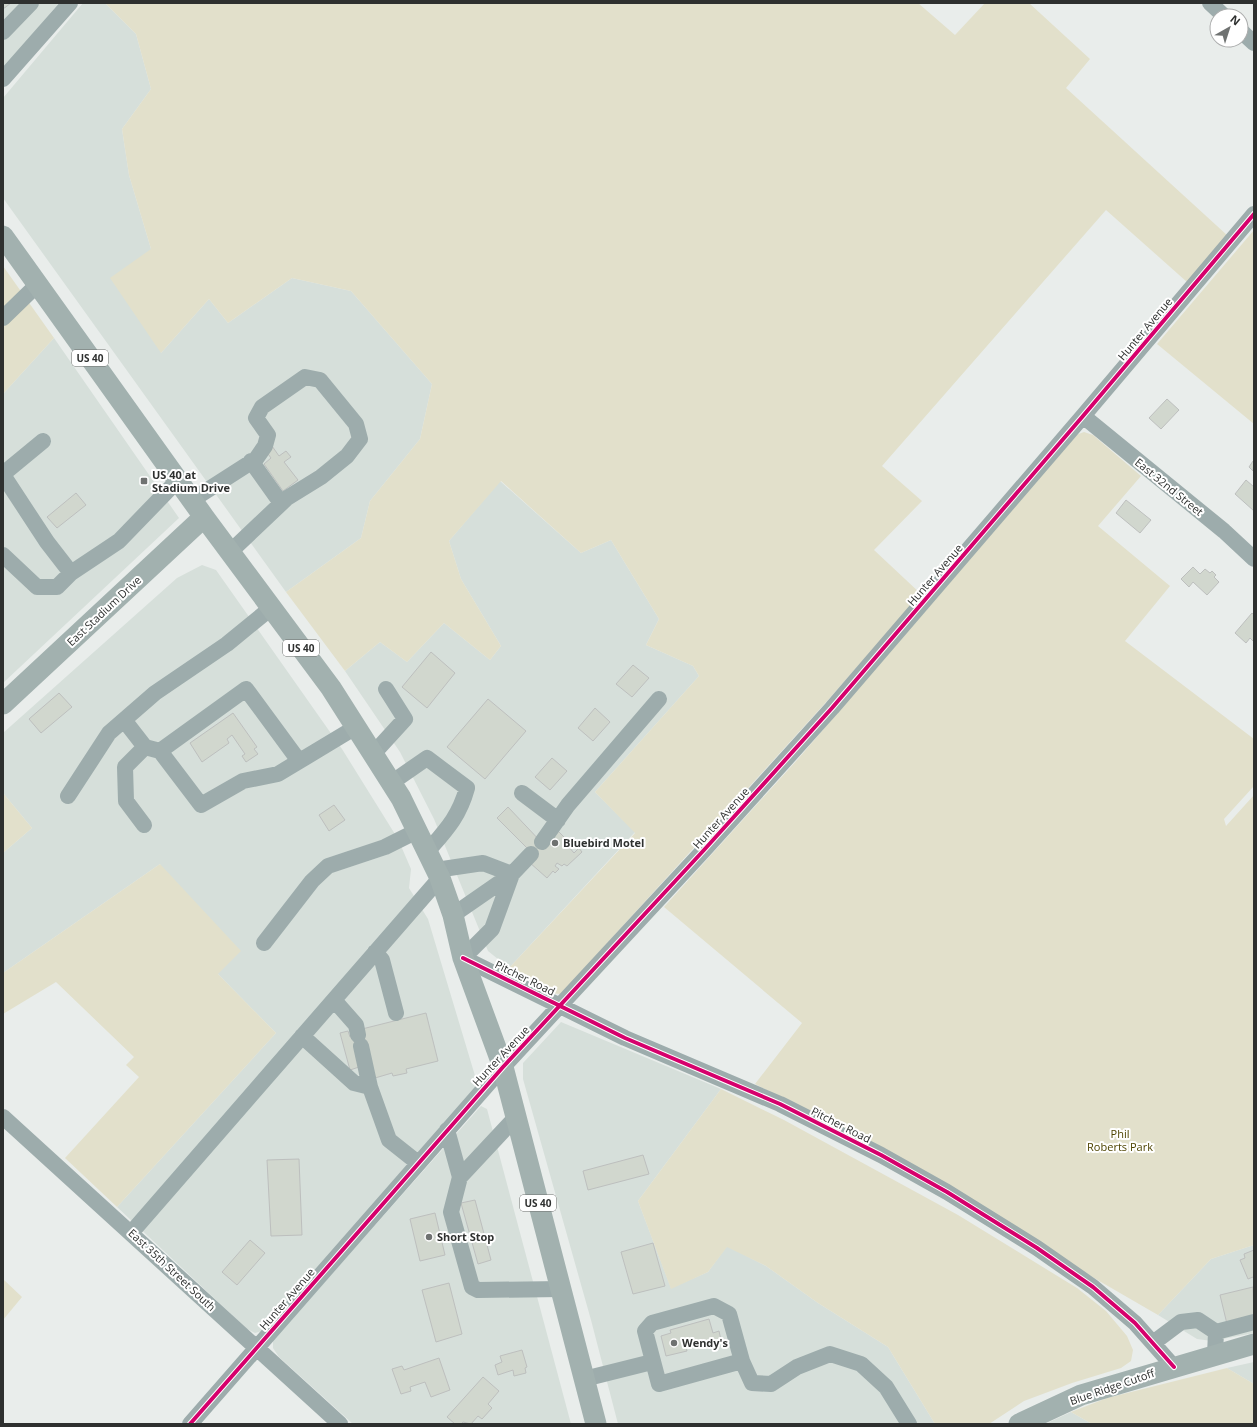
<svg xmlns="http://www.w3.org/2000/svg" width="1257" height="1427" font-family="'Open Sans',sans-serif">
<rect width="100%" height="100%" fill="#e9edeb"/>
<path fill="#d6dfda" d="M3 3H59L3 69Z
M83 3H105L136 34 151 89 122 129 129 175 151 249 161 353 209 299 228 323 292 278 351 291 432 384 420 439 370 501 361 538 286 592 3 198V98Z
M54 338 179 518 3 683V394Z
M500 481 581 553 611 540 659 619 646 645 693 666 699 676 595 792 635 832 509 968 488 951 434 819 400 752 345 671 380 642 407 662 444 623 490 660 501 646 461 579 449 541Z
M202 565 216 570 342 749 398 839 411 869 409 888 428 919 476 1079 475 1091 262 1331 255 1333 247 1329 117 1207 276 1033 218 974 160 864 3 973V853L32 828 3 793V733L177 578Z
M561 1022 721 1089 638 1201 671 1288 708 1272 727 1246 766 1266 818 1303 888 1347 935 1424H618L591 1320 523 1079V1063Z
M481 1106 487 1109 571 1424H353L279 1357 273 1348V1340Z
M1254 1245V1333L1212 1341 1197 1339 1158 1315 1211 1259Z
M1254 1362V1384L1227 1368Z
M1071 1412 1092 1424H1045Z"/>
<path fill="#e2e0cb" d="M105 3H918L955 35 985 3H1029L1090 59 1066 88 1228 236 1187 282 1106 210 882 466 922 501 874 550 921 594 828 700 570 984 560 994 551 993 509 968 635 833 595 792 699 676 693 666 646 645 659 619 611 540 581 553 501 481 449 541 461 579 501 646 490 660 444 623 407 662 380 642 345 671 286 592 361 538 370 501 420 439 432 384 351 291 292 278 228 323 209 299 161 353 110 278 151 249 129 175 122 129 151 89 136 34Z
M1254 230V424L1157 344Z
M3 266 54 338 3 394Z
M1084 432 1093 435 1141 476 1098 526 1170 586 1125 641 1254 739V786L1224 819 1226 826 1254 795V1245L1211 1259 1158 1315 911 1172 915 1167 755 1084 802 1023 664 907 798 759 1076 435Z
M3 793 32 828 3 853Z
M160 864 241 951 218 974 276 1033 117 1207 65 1158 139 1077 126 1065 134 1057 56 982 3 1014V973Z
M721 1089 784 1120 958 1215 1077 1288 1106 1311 1127 1336 1133 1350 1131 1361 1121 1368 1072 1383 1024 1401 989 1424H935L888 1347 818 1303 766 1266 727 1247 708 1272 671 1289 638 1201Z
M3 1279 22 1297 3 1320Z
M1227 1368 1254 1384V1424H1092L1071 1412 1107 1398Z"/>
<path fill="#d1d7ce" stroke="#bdbfbe" d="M3 3H11L3 9Z
M1167 399 1179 410 1161 429 1149 418Z
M272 446 279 456 286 451 291 457 284 462 298 480 283 491 264 464 271 458 265 450Z
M1253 461H1254L1253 471 1249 467Z
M1246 480 1254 487V511L1235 494Z
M76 493 86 505 57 528 47 517Z
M1126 500 1151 520 1140 533 1116 513Z
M1193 567 1200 574 1205 569 1210 573 1212 571 1216 575 1214 577 1219 582 1207 595 1193 582 1189 587 1181 579Z
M1252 613 1254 615V642L1250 638 1246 643 1235 633Z
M431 652 455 673 427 708 402 687Z
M633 665 649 678 632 697 616 684Z
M59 693 72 707 41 733 29 719Z
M488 699 526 731 485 779 447 747Z
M595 708 610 722 593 741 578 728Z
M233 713 257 747 254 749 258 754 246 762 242 756 245 754 232 735 227 739 229 743 202 762 190 743Z
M552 758 567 771 550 790 535 777Z
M334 805 345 820 329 831 319 815Z
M508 807 543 844 557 830 564 837 562 839 574 853 579 848 582 852 567 866 564 864 562 866 557 863 555 866 559 869 555 873 553 871 547 878 529 862 534 855 497 818Z
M426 1013 438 1061 406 1069 407 1073 393 1076 392 1073 375 1078 359 1067 350 1070 340 1033 348 1031 350 1037 363 1034 362 1029Z
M643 1155 649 1174 588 1190 583 1171Z
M299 1159 302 1235 271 1236 267 1160Z
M475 1200 491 1260 478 1264 461 1203Z
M435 1213 445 1255 420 1261 410 1219Z
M250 1240 265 1253 237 1285 222 1272Z
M653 1243 665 1286 633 1294 621 1252Z
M1254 1250V1279L1253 1277 1248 1279 1240 1260 1245 1258 1244 1254Z
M449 1283 462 1334 436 1342 422 1290Z
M1253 1287 1254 1318 1227 1324 1220 1295Z
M709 1319 713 1333 719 1331 721 1340 698 1347 697 1344 686 1347 687 1351 666 1356 661 1336 671 1333 670 1330Z
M522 1350 527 1367 525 1368 526 1373 514 1376 513 1370 498 1375 495 1365 502 1362 500 1356Z
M439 1358 450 1390 431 1397 425 1382 410 1387 411 1391 401 1394 392 1369 402 1366 404 1370Z
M483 1377 499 1391 488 1404 492 1408 482 1419 478 1416 471 1424 463 1422 461 1424H455L447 1417Z"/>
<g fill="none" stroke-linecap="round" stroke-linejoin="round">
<path stroke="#9dacac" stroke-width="16" d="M1210 3 1224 16
M1241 31 1254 43
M3 32 31 3
M3 79 70 3
M3 318 38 284
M1083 416 1224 531 1254 559
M251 461 281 503
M3 474 43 441
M3 475 47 542 71 573
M192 500 256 459 265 446 268 435 256 418 262 407 305 377 320 380 356 424 360 439 347 456 321 477 287 498 230 552
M3 555 37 587H57L71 573 119 541 178 480
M124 720 145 747 160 751 201 805 243 781 278 774 356 727
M160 751 246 689 299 761
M373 754 405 719 386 689
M391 783 427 758 467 788C459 817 446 830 427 852
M522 793 558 820
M68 796 109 733 155 693 227 644 271 608
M144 825 126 801 125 767 145 747
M542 842 568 805 659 699
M436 870 483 863 512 874 492 929 463 958 625 1038 780 1104 881 1155 947 1192 1037 1248 1093 1287 1135 1323 1174 1367
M453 915 512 874 531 854
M264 943 312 881 328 866 385 847 417 831
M375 952 382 960 396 1013
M334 1000 356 1025 358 1035
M302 1036 354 1083 370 1087
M361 1046 370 1087 389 1140 418 1163
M3 1117 340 1424
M447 1130 460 1177 451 1212 472 1287 478 1290 561 1289
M460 1177 516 1117
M131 1233 440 878
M714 1306 729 1314 742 1361 659 1384 645 1331 652 1323Z
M1153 1343 1181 1322 1198 1320 1216 1332
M1215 1355 1216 1332 1254 1322
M742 1361 752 1383 771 1384 797 1367 830 1354 861 1364 886 1387 909 1424
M584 1379 652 1362
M190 1424 503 1067 704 850 832 708 1083 416 1254 214"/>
<path stroke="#a2b1af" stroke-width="21" d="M3 236 204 517 331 688 401 798 440 878 453 915 463 958 503 1067 596 1424
M3 704 204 517
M1019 1424 1081 1395 1254 1344"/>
<g stroke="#fff" stroke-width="6">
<path id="cycleway" d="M463 958 625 1038 780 1104 881 1155 947 1192 1037 1248 1093 1287 1135 1323 1174 1367
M190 1424 503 1067 704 850 832 708 1083 416 1254 214"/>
</g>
<use href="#cycleway" stroke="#d6006c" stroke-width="4"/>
</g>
<g fill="#6f7271" stroke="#fff" stroke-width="1.5">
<rect x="140" y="477" width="8" height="8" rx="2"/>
<circle cx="555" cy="843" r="4"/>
<circle cx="429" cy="1237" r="4"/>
<circle cx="674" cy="1343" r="4"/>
</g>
<g text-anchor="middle" stroke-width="4" stroke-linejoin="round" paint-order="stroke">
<g fill="#fff" stroke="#6d6e6d" stroke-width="1">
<rect x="72" y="350" width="36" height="16" rx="3"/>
<rect x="283" y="640" width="36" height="16" rx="3"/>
<rect x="520" y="1195" width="36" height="16" rx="3"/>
</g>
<g font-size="10" font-weight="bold" fill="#2e302f">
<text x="90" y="362">US 40</text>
<text x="301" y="652">US 40</text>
<text x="538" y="1207">US 40</text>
</g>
<g font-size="11" fill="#2e302f" stroke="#fff">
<text transform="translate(1145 329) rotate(-50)" y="4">Hunter Avenue</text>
<text transform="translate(1169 487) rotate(39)" y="4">East 32nd Street</text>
<text transform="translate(935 575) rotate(-49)" y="4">Hunter Avenue</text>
<text transform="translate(104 611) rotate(-43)" y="4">East Stadium Drive</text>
<text transform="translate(721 818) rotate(-48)" y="4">Hunter Avenue</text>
<text transform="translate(525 978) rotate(26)" y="4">Pitcher Road</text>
<text transform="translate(501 1056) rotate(-47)" y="4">Hunter Avenue</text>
<text transform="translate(841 1125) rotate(27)" y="4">Pitcher Road</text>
<text transform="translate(172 1270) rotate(43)" y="4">East 35th Street South</text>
<text transform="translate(287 1299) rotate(-49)" y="4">Hunter Avenue</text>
<text transform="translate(1112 1387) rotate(-19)" y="4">Blue Ridge Cutoff</text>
</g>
<g font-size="11" font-weight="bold" fill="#2e302f" stroke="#fff" text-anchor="start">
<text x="152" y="479">US 40 at<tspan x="152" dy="13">Stadium Drive</tspan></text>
<text x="563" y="847">Bluebird Motel</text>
<text x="437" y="1241">Short Stop</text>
<text x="682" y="1347">Wendy's</text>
</g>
<g font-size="11" fill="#4e4400" stroke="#fff">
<text x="1120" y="1138">Phil<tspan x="1120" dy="13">Roberts Park</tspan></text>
</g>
</g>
<rect width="1257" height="1427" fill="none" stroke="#2e302f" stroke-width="8"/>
<g transform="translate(1229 28) rotate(39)"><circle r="19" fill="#ffffff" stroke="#abacac"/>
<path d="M0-3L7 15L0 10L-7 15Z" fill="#6f7271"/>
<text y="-6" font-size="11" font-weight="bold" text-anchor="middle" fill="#2e302f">N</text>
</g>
</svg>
